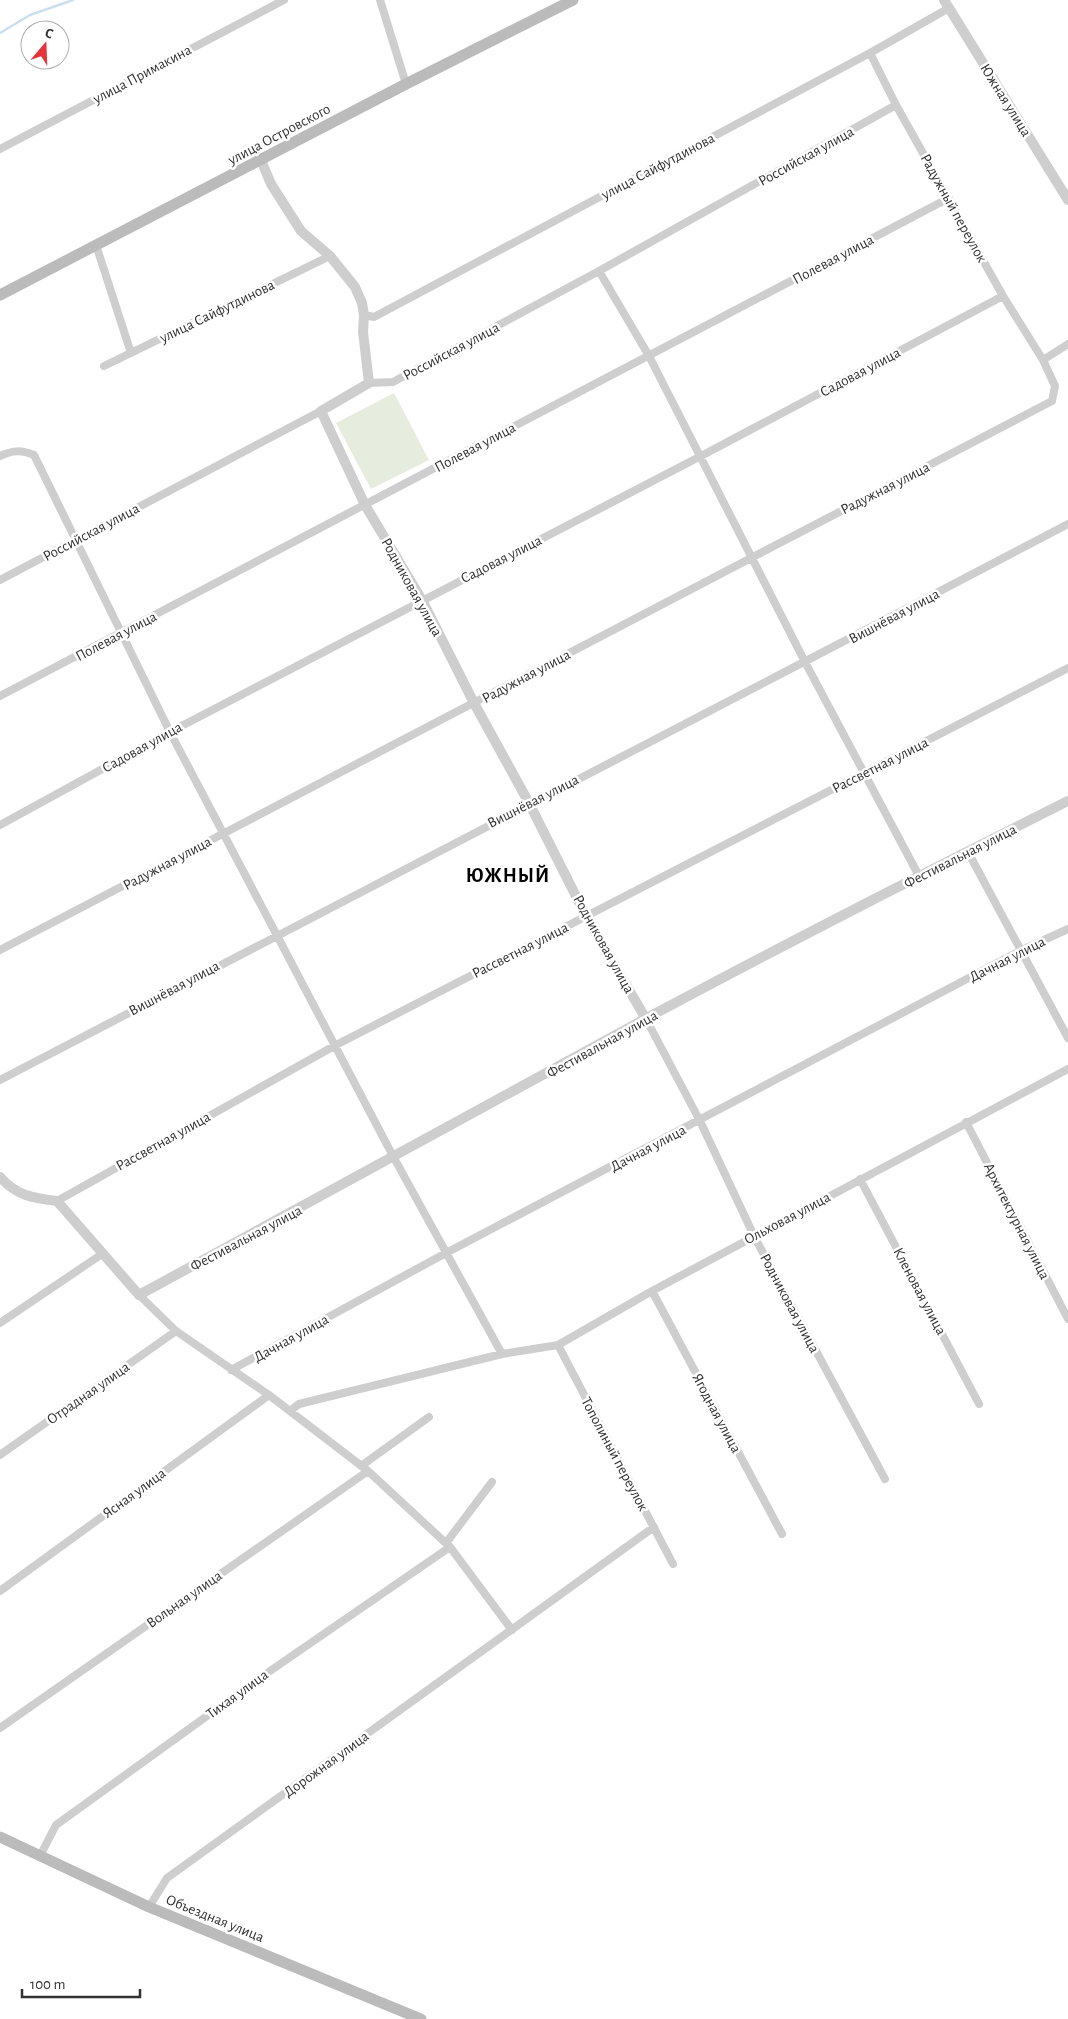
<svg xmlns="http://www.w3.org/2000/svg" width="1068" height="2019" font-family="'Alegreya Sans',sans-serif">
<rect width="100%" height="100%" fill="#fff"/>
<path fill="#e6eddf" d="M394 393 429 460 371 489 336 423Z"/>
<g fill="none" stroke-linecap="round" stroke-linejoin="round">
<path stroke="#ccdfed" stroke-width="2.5" d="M0 33 30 15 73 0"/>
<path stroke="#cecece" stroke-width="8" d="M380 0 406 84
M0 149 284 0
M96 245 131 353
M599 271 649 356 805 662 919 876
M364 315 374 317 870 53 949 8
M1043 360 1068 344
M104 366 330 256
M369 383 393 382 599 271 896 105
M0 456C13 450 21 450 34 455L170 732 394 1158 502 1354
M0 580 321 411
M0 696 949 198
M0 825 170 732 701 456 1003 296
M968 852 1068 1038
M0 950 1052 401 1055 386 1043 360 1003 296 896 105 870 53
M646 1019 700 1121 754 1236 885 1479
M0 1080C355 892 713 711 1068 524
M966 1122 1068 1319
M860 1179 979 1404
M57 1201 336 1045 1068 668
M652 1291 782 1534
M139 1295 176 1331 269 1395 368 1471 450 1547 512 1630
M0 1323 102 1254
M558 1345 673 1564
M231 1370 446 1253 1022 950 1068 929
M290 1411 299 1404 502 1354 558 1345 652 1291 1068 1069
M0 1455 176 1331
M361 1466 429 1417
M446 1543 492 1482
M0 1591 269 1395
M0 1728 368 1471
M40 1856 56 1825 254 1682 450 1547
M149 1907 167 1878 654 1527"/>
<path stroke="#cecece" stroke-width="10" d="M944 0 1068 200
M261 160 271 184 301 231 330 256 355 287 362 303 364 315 363 332 369 383 321 411 365 505 422 600 474 703 529 803 586 916 646 1019
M0 1177C17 1196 33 1198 57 1201L139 1295C309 1204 477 1111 645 1019 785 944 926 872 1068 801"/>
<path stroke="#bbb" stroke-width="11" d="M0 295 406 84 573 0
M0 1837 149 1907 421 2019"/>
</g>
<g text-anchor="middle" stroke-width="5" stroke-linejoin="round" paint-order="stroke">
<g font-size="15" fill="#313131" stroke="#fff">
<text transform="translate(142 74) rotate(-28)" y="5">улица Примакина</text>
<text transform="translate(1006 100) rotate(58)" y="5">Южная улица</text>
<text transform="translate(279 134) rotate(-28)" y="5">улица Островского</text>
<text transform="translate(806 156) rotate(-29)" y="5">Российская улица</text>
<text transform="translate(658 166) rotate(-28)" y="5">улица Сайфутдинова</text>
<text transform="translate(954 208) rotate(61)" y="5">Радужный переулок</text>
<text transform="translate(833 259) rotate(-28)" y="5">Полевая улица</text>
<text transform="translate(217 311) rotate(-26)" y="5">улица Сайфутдинова</text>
<text transform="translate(451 351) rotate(-28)" y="5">Российская улица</text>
<text transform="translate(860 372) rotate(-28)" y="5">Садовая улица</text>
<text transform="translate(475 447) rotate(-28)" y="5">Полевая улица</text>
<text transform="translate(885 488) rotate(-27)" y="5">Радужная улица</text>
<text transform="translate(91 532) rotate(-28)" y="5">Российская улица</text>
<text transform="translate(501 559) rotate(-27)" y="5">Садовая улица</text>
<text transform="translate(412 587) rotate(61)" y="5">Родниковая улица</text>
<text transform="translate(894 616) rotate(-28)" y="5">Вишнёвая улица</text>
<text transform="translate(116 636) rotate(-28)" y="5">Полевая улица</text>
<text transform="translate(526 676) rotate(-28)" y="5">Радужная улица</text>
<text transform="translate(142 747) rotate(-29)" y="5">Садовая улица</text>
<text transform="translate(880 765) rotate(-27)" y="5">Рассветная улица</text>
<text transform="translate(533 801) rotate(-27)" y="5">Вишнёвая улица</text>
<text transform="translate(960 856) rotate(-27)" y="5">Фестивальная улица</text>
<text transform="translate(167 863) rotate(-28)" y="5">Радужная улица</text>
<text transform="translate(604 944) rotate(61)" y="5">Родниковая улица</text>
<text transform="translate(520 950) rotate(-27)" y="5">Рассветная улица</text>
<text transform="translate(1007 959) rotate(-27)" y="5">Дачная улица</text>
<text transform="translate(174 988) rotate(-28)" y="5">Вишнёвая улица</text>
<text transform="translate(602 1044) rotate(-29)" y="5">Фестивальная улица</text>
<text transform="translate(163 1141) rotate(-29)" y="5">Рассветная улица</text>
<text transform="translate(648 1148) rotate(-28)" y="5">Дачная улица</text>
<text transform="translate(787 1218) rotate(-28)" y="5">Ольховая улица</text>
<text transform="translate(1017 1221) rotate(63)" y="5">Архитектурная улица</text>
<text transform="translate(246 1238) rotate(-28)" y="5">Фестивальная улица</text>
<text transform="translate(920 1291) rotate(62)" y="5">Кленовая улица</text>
<text transform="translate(790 1303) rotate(62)" y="5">Родниковая улица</text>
<text transform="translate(291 1338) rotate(-29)" y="5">Дачная улица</text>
<text transform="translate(88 1393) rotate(-35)" y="5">Отрадная улица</text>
<text transform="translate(717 1413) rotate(62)" y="5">Ягодная улица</text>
<text transform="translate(615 1454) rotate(62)" y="5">Тополиный переулок</text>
<text transform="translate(134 1493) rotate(-36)" y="5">Ясная улица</text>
<text transform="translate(184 1599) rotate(-35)" y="5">Вольная улица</text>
<text transform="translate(237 1694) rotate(-36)" y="5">Тихая улица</text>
<text transform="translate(326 1764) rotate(-36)" y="5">Дорожная улица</text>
<text transform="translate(215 1918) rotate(22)" y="5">Объездная улица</text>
</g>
<g font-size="20" font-weight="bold" letter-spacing="1" fill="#000" stroke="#fff">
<text x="508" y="882">ЮЖНЫЙ</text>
</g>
</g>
<g transform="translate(45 45) rotate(19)"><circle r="24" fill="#ffffff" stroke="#adadad"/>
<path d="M0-4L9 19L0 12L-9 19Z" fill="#e6343c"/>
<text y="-8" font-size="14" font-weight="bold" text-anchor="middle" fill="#313131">С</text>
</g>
<path d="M22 1989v8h118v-8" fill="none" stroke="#313131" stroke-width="2.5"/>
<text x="30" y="1989" font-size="15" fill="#313131" stroke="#ffffff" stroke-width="4" paint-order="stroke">100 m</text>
</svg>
